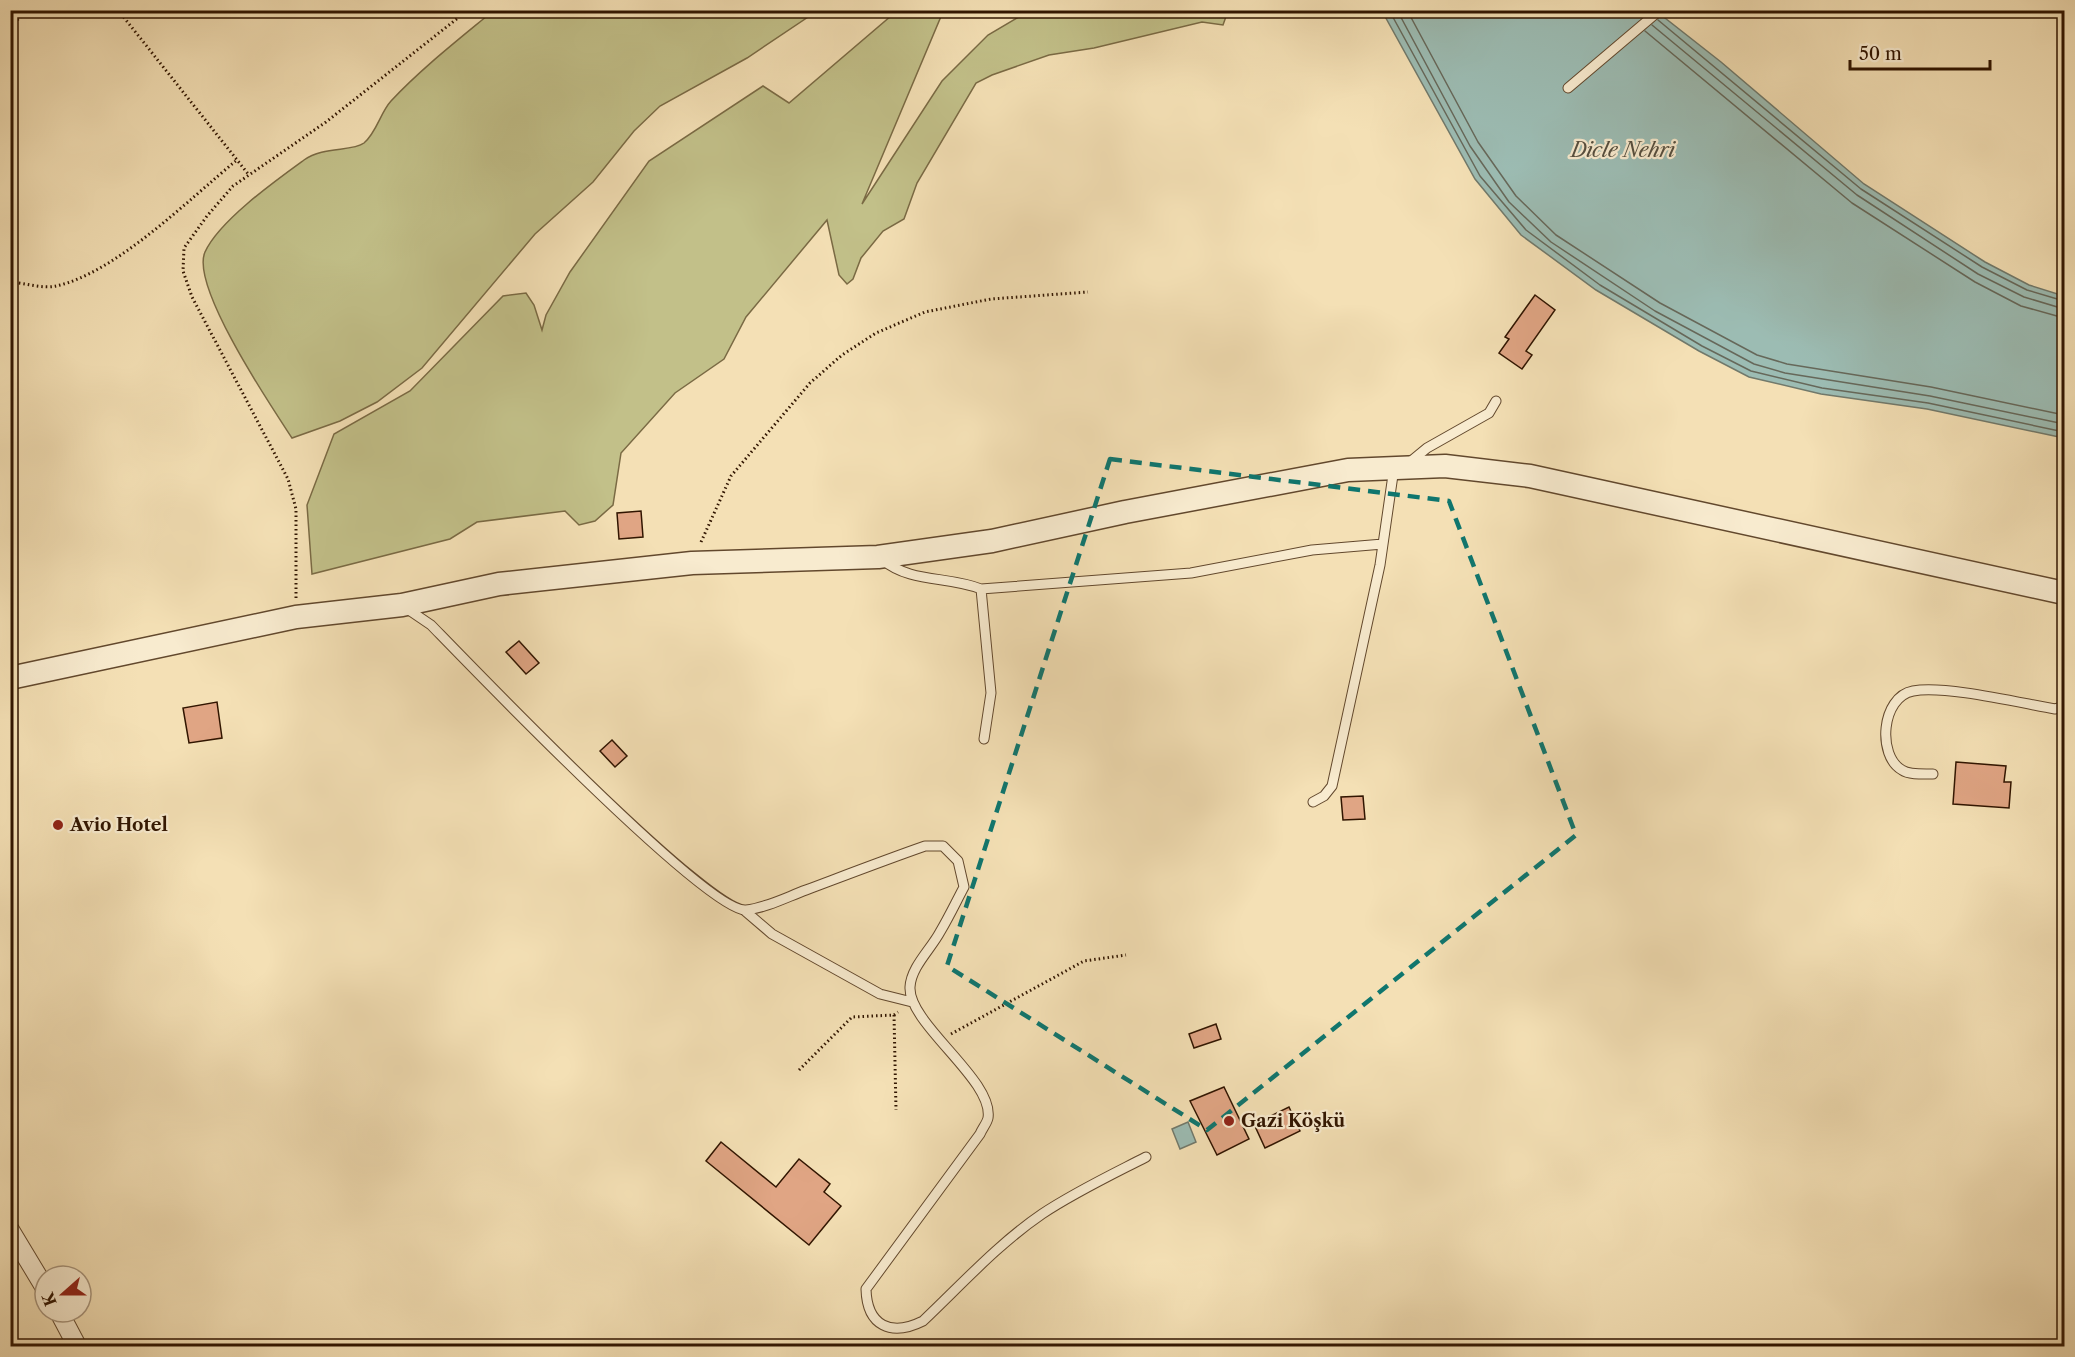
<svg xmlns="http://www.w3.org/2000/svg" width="2075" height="1357" font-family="'Libre Caslon Text',serif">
<rect width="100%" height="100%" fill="#f4e0b5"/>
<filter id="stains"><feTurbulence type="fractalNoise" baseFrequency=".00333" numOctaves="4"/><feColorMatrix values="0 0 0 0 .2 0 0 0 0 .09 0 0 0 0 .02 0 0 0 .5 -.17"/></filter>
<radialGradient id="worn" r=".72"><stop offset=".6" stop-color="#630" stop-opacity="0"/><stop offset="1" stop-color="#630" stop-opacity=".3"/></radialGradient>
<path fill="#c2c089" stroke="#7a6a44" stroke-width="1.5" d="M898 10 940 11 942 14 862 204 942 81 988 35 1029 11H1228L1223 25 1202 22 1094 48 1049 55 992 75 976 83 917 183 904 219 883 231 861 258 853 279 847 284 839 275 827 220 746 317 724 359 675 393 621 453 613 505 595 521 579 525 565 511 477 522 450 539 312 574 307 505 334 434 410 391 503 296 526 293 534 305 542 330 546 315 570 272 649 161 763 86 789 103Z
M493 11H817L747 58 660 106 634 131 593 182 535 234 422 368 377 402 340 421 292 438C271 406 190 286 205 252 219 221 275 181 304 160 323 146 352 152 364 143 377 132 380 113 391 101 422 68 458 40 493 11Z"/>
<path fill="#9cbcb3" stroke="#71796b" stroke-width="1.5" d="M1382 11H1656L1721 62 1864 184 1985 262 2029 285 2064 296V438L1927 409 1821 394 1749 377 1699 351 1596 290 1521 235 1475 179Z
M1188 1122 1196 1142 1180 1149 1172 1129Z"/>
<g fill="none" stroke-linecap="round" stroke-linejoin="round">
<path stroke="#66685a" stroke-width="1.5" d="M1389 10 1480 176 1526 230 1600 285 1702 346 1751 371 1822 388 1928 403 2064 432
M1397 10 1470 146 1509 202 1551 242 1655 311 1754 364 1785 373 1930 396 2064 424
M1407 10 1478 142 1516 196 1556 235 1660 303 1757 355 1787 364 1931 387 2064 415
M1658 20 1861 189 1982 267 2027 290 2064 301
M1652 25 1857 195 1978 274 2024 297 2064 309
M1645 31 1852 203 1975 282 2021 306 2064 318"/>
</g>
<path fill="#e0a584" stroke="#311500" stroke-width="1.5" d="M1535 295 1555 310 1526 351 1532 355 1522 369 1499 353 1509 339 1505 337Z
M641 511 643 537 619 539 617 513Z
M519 641 539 663 526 674 506 652Z
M217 702 222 738 189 743 183 708Z
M612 740 627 756 615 767 600 751Z
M1956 762 2006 766 2004 782H2011L2009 808 1953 804Z
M1363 796 1365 819 1343 820 1341 797Z
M1216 1024 1221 1039 1194 1048 1189 1034Z
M1224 1087 1249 1139 1217 1155 1190 1101Z
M1289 1107 1300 1131 1265 1148 1254 1124Z
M721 1142 776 1187 799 1159 830 1184 824 1192 841 1206 809 1245 706 1161Z"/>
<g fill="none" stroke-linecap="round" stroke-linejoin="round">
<g stroke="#62482d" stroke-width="11">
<path id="service" d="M1568 88 1660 10
M1410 462 1427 448 1489 413 1496 401
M883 560C910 583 949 576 981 589L991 693 984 739
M981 589 1191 573 1312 550 1383 544
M406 608 431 625C470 665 708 913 746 910 766 908 787 897 806 890 846 875 885 860 925 846H943L958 861 964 887C956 902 949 917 940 932 931 949 911 967 910 987 908 1024 994 1080 988 1118 987 1123 982 1129 980 1134L866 1289C867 1326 891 1337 923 1321 961 1285 998 1244 1042 1214 1075 1192 1111 1175 1146 1157
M1933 774C1924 774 1909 775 1902 770 1877 756 1881 697 1913 691 1945 685 2020 703 2055 709L2064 706
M1313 802 1324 796 1332 786 1380 565 1394 468
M744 910 772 934 880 994 912 1002"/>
</g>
<g stroke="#62482d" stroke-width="20">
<path id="minor" d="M10 1230 45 1288
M59 1312 77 1346"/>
</g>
<g stroke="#62482d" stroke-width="25">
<path id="tertiary" d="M10 678 296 617 402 605 499 584 692 563 878 557 992 541 1125 512 1348 470 1445 466 1530 476 2064 593"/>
</g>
<path stroke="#311500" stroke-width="3" stroke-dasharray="1.5 3" stroke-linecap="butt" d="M118 10 249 175
M10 25 31 10
M10 282C24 283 43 289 56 286 116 273 189 199 237 160
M701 542 731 476 810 383 842 355 876 333 925 312 991 299 1088 292
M296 598V509L288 479 192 297 183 271 184 248 207 216 233 186 326 122 468 10
M894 1015 896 1110
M951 1034 1084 961 1126 955
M799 1070 852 1017 894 1015 898 1012"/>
<use href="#service" stroke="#f8ebcf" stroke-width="9"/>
<use href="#minor" stroke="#f8ebcf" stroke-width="18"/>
<use href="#tertiary" stroke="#f8ebcf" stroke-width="22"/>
</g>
<path fill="none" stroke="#0f766e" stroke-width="4.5" stroke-dasharray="12 8" stroke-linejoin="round" d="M1110 459 1449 501 1576 835 1207 1130 947 966Z"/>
<g fill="#8f2418" stroke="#f8ebcf" stroke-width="2">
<circle cx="58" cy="825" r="6"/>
<circle cx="1229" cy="1121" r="6"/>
</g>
<g text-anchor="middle" stroke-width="4.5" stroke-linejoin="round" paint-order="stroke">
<g font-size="18" font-weight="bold" fill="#311500" stroke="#f8ebcf" text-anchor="start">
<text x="70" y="831">Avio Hotel</text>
<text x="1241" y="1127">Gazi Köşkü</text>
</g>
<g font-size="20" font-style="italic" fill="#564f3f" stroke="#f8ebcf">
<text x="1623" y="157">Dicle Nehri</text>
</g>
</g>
<rect width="2075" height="1357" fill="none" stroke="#f4e0b5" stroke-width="36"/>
<rect x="12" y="12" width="2051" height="1333" fill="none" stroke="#311500" stroke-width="3"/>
<rect x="18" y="18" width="2039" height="1321" fill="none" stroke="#311500" stroke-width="1.5"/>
<g transform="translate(63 1294) rotate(249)"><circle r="28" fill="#f8ebcf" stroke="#a8957c" stroke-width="1.5"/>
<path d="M0-4.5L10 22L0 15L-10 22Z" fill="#8f2418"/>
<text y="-9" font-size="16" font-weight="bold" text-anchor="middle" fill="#311500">K</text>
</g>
<path d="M1850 60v9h140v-9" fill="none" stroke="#311500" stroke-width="3"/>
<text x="1859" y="60" font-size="18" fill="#311500" stroke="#f8ebcf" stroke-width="4.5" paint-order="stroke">50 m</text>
<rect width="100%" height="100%" filter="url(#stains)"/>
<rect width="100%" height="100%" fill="url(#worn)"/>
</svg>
